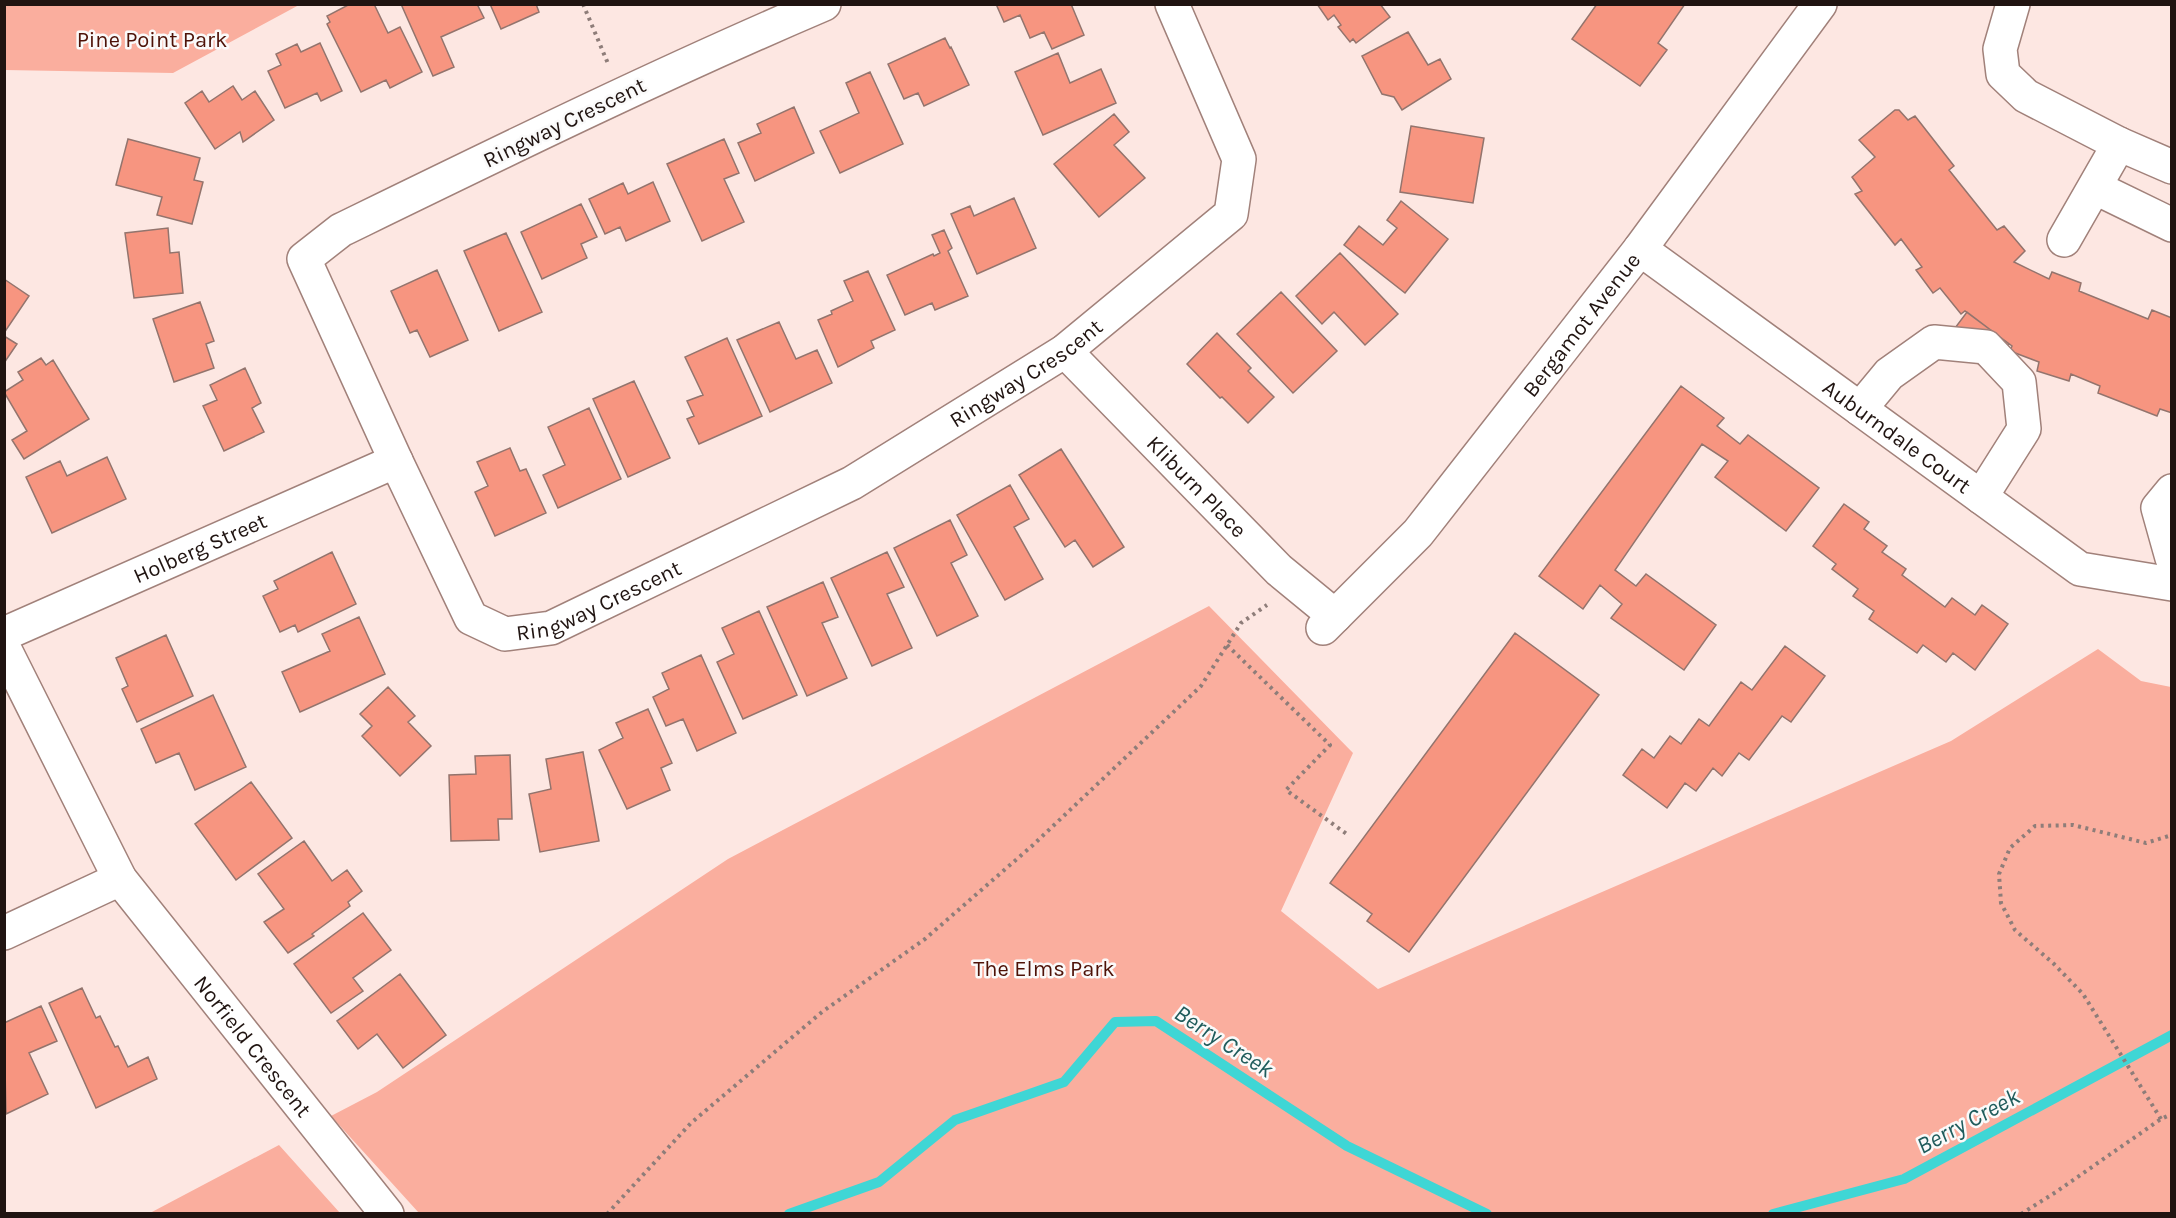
<svg xmlns="http://www.w3.org/2000/svg" width="2176" height="1218" font-family="Karla,sans-serif">
<rect width="100%" height="100%" fill="#fde7e2"/>
<path fill="#faae9e" d="M5 4H299V5L173 73 5 70Z
M1209 606 1353 753 1281 911 1378 989 1951 741 2098 649 2141 681 2171 687V1213H419L331 1116 377 1092 728 859Z
M279 1145 340 1213H150Z"/>
<g fill="none" stroke-linecap="round" stroke-linejoin="round">
<path stroke="#3fd6d5" stroke-width="10" d="M789 1214 879 1182 955 1120 1064 1082 1115 1022 1156 1021 1347 1146 1487 1214
M1773 1214 1904 1179 2172 1035"/>
</g>
<path fill="#f79580" stroke="#93746d" stroke-width="1.5" d="M350 4H374L388 33 400 27 422 72 390 88 386 80 361 92 327 24 330 22 327 16Z
M401 4H477L484 18 441 37 454 67 433 76Z
M490 4H536L539 12 501 29Z
M996 4H1071L1084 35 1052 49 1044 32 1030 38 1020 15 1004 22Z
M1317 4H1380L1390 17 1356 43 1353 39 1350 42 1338 27 1341 25 1334 15 1328 20Z
M1597 4H1685L1658 43 1667 50 1640 86 1572 39Z
M1408 32 1428 65 1440 59 1451 79 1402 110 1394 97 1382 94 1362 56Z
M945 38 950 48 951 47 969 85 924 106 918 93 904 99 888 64Z
M320 43 342 91 321 101 317 93 285 108 268 71 281 65 276 54 297 44 301 52Z
M1058 53 1070 83 1101 69 1116 103 1043 135 1015 72Z
M870 72 903 144 840 173 820 131 859 113 846 83Z
M233 86 242 100 255 91 274 120 243 142 240 132 215 149 185 103 202 91 209 102Z
M794 107 814 153 755 181 738 143 761 133 757 124Z
M1895 110H1899L1908 120 1915 116 1954 166 1949 170 1997 230 2004 226 2025 251 2014 262 2049 279 2052 272 2081 283 2079 291 2148 319 2152 310 2172 318V413L2160 409 2157 416 2098 393 2100 386 2071 374 2069 381 2037 371 2039 362 2010 351 2012 346 1965 311 1961 314 1940 288 1933 293 1916 270 1922 267 1901 239 1895 245 1855 194 1862 191 1852 177 1875 157 1859 140Z
M1114 114 1129 132 1114 145 1145 178 1099 217 1054 164Z
M1411 126 1484 138 1473 203 1400 192Z
M128 139 200 158 194 180 203 182 192 224 157 215 162 197 116 185Z
M724 139 739 173 724 179 744 222 702 241 667 164Z
M653 182 670 221 626 241 620 227 605 234 589 199 623 183 628 194Z
M1014 198 1036 248 977 274 951 214 970 206 974 216Z
M1401 201 1448 239 1405 293 1344 245 1359 226 1383 245 1397 228 1387 220Z
M581 204 597 237 581 244 587 258 542 279 521 232Z
M168 228 170 253 179 252 183 293 134 298 125 233Z
M944 230 952 248 948 251 968 296 935 310 932 303 905 315 887 275 933 254 934 256 940 253 932 235Z
M506 233 542 312 499 331 464 251Z
M1340 253 1398 314 1365 345 1334 312 1322 324 1296 296Z
M437 270 468 340 430 357 417 330 410 333 391 291Z
M868 271 895 330 871 341 874 348 838 367 818 320 832 314 831 311 853 301 844 281Z
M4 279 29 296 4 333Z
M1281 292 1337 351 1293 393 1237 334Z
M200 302 214 341 206 344 214 368 174 382 153 319Z
M1967 312 2009 344 1988 371 1946 340Z
M779 322 796 359 817 350 832 383 770 412 737 340Z
M1217 333 1251 368 1248 371 1274 397 1248 423 1222 397 1220 398 1187 364Z
M4 336 17 344 4 363Z
M727 338 762 416 699 444 687 419 694 416 687 401 703 395 685 357Z
M41 358 46 365 53 360 89 419 24 459 12 440 27 431 4 392 23 380 18 372Z
M245 368 261 403 252 408 264 432 224 451 203 406 217 400 210 385Z
M634 381 670 458 628 477 593 399Z
M1681 386 1724 418 1717 426 1740 444 1748 435 1819 488 1786 531 1715 477 1728 461 1702 444 1615 570 1636 586 1646 574 1716 625 1684 670 1611 618 1622 604 1600 585 1583 609 1539 576Z
M589 408 621 479 558 508 543 475 565 465 548 427Z
M510 448 520 471 526 469 546 513 495 536 475 492 488 486 477 462Z
M1061 449 1124 547 1093 567 1075 540 1065 547 1019 475Z
M107 457 126 499 52 533 26 477 60 461 67 476Z
M1010 485 1029 519 1014 527 1043 579 1005 600 957 515Z
M1844 504 1869 522 1864 529 1887 546 1882 552 1906 569 1902 575 1945 607 1952 598 1975 615 1982 605 2008 624 1975 670 1953 653 1946 662 1923 645 1917 653 1869 619 1874 611 1853 596 1858 589 1832 569 1836 564 1813 546Z
M950 520 967 555 951 563 978 616 937 636 894 548Z
M332 552 356 604 298 632 295 625 280 632 263 596 278 589 274 581Z
M887 552 904 587 887 594 912 648 872 666 831 578Z
M823 582 838 617 822 623 847 678 807 696 767 607Z
M759 611 797 695 743 719 717 662 734 654 722 628Z
M359 617 385 674 300 712 282 672 330 651 322 634Z
M1515 633 1599 695 1409 952 1367 921 1372 914 1330 883Z
M166 635 193 696 137 722 122 689 128 686 116 658Z
M1785 646 1825 676 1791 722 1782 716 1749 760 1739 753 1722 776 1713 768 1696 791 1685 783 1667 808 1623 775 1642 749 1654 758 1670 736 1681 744 1699 719 1709 726 1741 682 1752 690Z
M701 655 736 733 697 751 683 719 666 726 653 697 669 689 662 673Z
M388 687 415 716 408 722 431 746 400 776 362 736 372 726 360 714Z
M213 695 246 767 195 790 179 753 156 763 141 729Z
M648 709 672 763 661 768 670 790 627 809 599 750 623 738 616 723Z
M583 752 599 841 540 852 529 794 551 789 546 759Z
M510 755 512 819H498L499 840 451 841 449 775 476 774 475 756Z
M251 782 292 838 236 880 195 824Z
M304 841 332 881 347 870 362 891 348 902 350 906 312 934 314 936 288 953 264 922 284 909 258 874Z
M363 913 391 950 353 978 363 991 331 1013 294 964Z
M400 974 446 1035 403 1068 377 1034 358 1049 337 1021Z
M82 988 96 1018 100 1016 115 1047 118 1046 128 1067 148 1057 157 1079 96 1108 49 1003Z
M41 1006 57 1041 29 1053 48 1094 6 1114 4 1023Z"/>
<g fill="none" stroke-linecap="round" stroke-linejoin="round">
<g stroke="#a1817a" stroke-width="36">
<g id="minor">
<path id="s1" d="M824 4C660 74 501 152 341 230L304 259 396 461 471 618 505 634 551 628 852 483 1065 351 1231 214 1239 159 1172 4"/>
<path d="M2013 4 2000 49 2003 74 2026 96 2119 144 2064 240"/>
<path d="M2119 144 2172 167"/>
<path d="M2096 188 2172 225"/>
<path id="s2" d="M1640 249 2080 569 2172 584"/>
<path id="s3" d="M1065 351 1279 570 1335 616"/>
<path d="M1860 409 1889 374 1934 342 1986 347 2019 382 2024 429 1981 497"/>
<path d="M2172 491 2158 508 2172 558"/>
<path id="s4" d="M1323 628 1418 533 1640 249 1820 4"/>
<path id="s5" d="M4 634 396 461"/>
<path id="s6" d="M4 648 120 879 387 1214"/>
<path d="M4 933 120 879"/>
</g>
</g>
<path stroke="#8e7d79" stroke-width="4" stroke-dasharray="3 4.5" stroke-linecap="butt" d="M583 4 609 66
M1227 645 1330 745 1286 790 1348 835
M2161 1119 2083 994 2054 964 2015 930 2001 903 1999 874 2010 848 2035 826 2073 825 2146 843 2172 835
M607 1214 691 1123 822 1012 925 939 1033 845 1201 686 1241 623 1267 605
M2021 1214 2056 1192 2161 1119 2172 1114"/>
<use href="#minor" stroke="#fff" stroke-width="33"/>
</g>
<g text-anchor="middle" stroke-width="5" stroke-linejoin="round" paint-order="stroke">
<g font-size="22" fill="#4e1207" stroke="#fafafa">
<text x="152" y="47">Pine Point Park</text>
<text x="1044" y="976">The Elms Park</text>
</g>
<g font-size="22" fill="#201411" stroke="#fafafa">
<text transform="translate(564 122) rotate(-26)" y="8">Ringway Crescent</text>
<text dy="8" stroke="none"><textPath href="#s4" startOffset="399">Bergamot Avenue</textPath></text>
<text dy="8" stroke="none"><textPath href="#s1" startOffset="1600">Ringway Crescent</textPath></text>
<text dy="8" stroke="none"><textPath href="#s2" startOffset="318">Auburndale Court</textPath></text>
<text dy="8" stroke="none"><textPath href="#s3" startOffset="189">Kliburn Place</textPath></text>
<text dy="8" stroke="none"><textPath href="#s5" startOffset="214">Holberg Street</textPath></text>
<text dy="8" stroke="none"><textPath href="#s1" startOffset="1114">Ringway Crescent</textPath></text>
<text dy="8" stroke="none"><textPath href="#s6" startOffset="472">Norfield Crescent</textPath></text>
</g>
<g font-size="24" font-style="italic" fill="#205c5c" stroke="#fafafa">
<text transform="translate(1224 1041) rotate(33)" y="8">Berry Creek</text>
<text transform="translate(1968 1121) rotate(-28)" y="8">Berry Creek</text>
</g>
</g>
<rect width="2176" height="1218" fill="none" stroke="#201411" stroke-width="12"/>
</svg>
